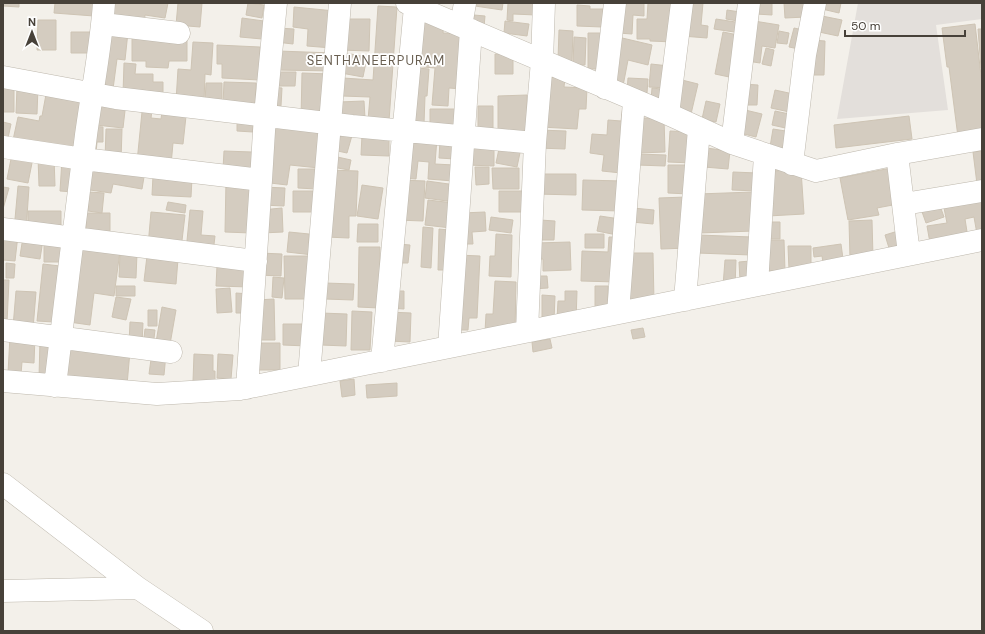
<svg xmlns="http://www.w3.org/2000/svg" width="985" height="634" font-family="'DM Sans',sans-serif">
<rect width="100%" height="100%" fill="#f3f0ea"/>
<path fill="#e3dfdb" d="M858 3H982V19L936 25 948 110 837 119Z"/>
<path fill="#d4ccc0" stroke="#cec4b4" d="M3 3H19V7L3 6Z
M55 3H95L94 16 54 13Z
M110 3H168L165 18 145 15 144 25 107 19Z
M178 3H202L200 27 176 25Z
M248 3 264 5 262 18 246 15Z
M476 3H503L502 10 475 6Z
M508 3H537L536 15 513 14V21L507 20Z
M619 3H644V16L633 15 632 34 618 33Z
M648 3H675L674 42 650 41V39H637V19H647Z
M685 3H703L701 25 708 26 707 38 682 36Z
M757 3H772V15L756 14Z
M784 3H806V17L785 18Z
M823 3H841L839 13 822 9Z
M577 5 590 6V9H603L602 27 577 26Z
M378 6 397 7 389 121 368 120 370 97 342 96 343 78 373 80Z
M294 7 335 11 332 48 307 46 308 29 293 27Z
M727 10 740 12 738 21 726 19Z
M474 15 485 16 484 27 473 25Z
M822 16 842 20 838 36 819 32Z
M242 18 264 21 262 39 240 37Z
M341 19H370L369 51 340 50Z
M716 19 742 23 741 33 714 29Z
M38 20H56V50H37Z
M416 21 444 24 443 33 466 34 462 89 449 88 448 106 432 105 435 68 412 66Z
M505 21 529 24 527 36 504 33Z
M754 21 779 25 775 48 762 46 760 63 747 61Z
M975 24 982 84V134L958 137 949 67H947L942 28Z
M278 28 294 29 293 44 276 42Z
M794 28 803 30 799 49 789 47Z
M105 29 128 32 125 60 117 59 113 89 98 87Z
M978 29H982V68H981Z
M559 30 573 31 572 61 558 60Z
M779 31 789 33 787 44 777 43Z
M71 32H90V53H71Z
M723 32 743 36 734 78 715 74Z
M588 33H601V69H588Z
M132 35 150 39 187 40V61H169L168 68 146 67V61H132Z
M574 37 586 38 585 65H573Z
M618 37 652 45 648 65 628 60 623 86 608 83Z
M812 40 825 41 824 75H812Z
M193 42 213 43 211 75 205 74 204 102 176 101 178 69 191 70Z
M217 45 260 47 259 80 222 78V64H217Z
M766 48 774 50 771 66 762 64Z
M278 51 333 53V71L277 70Z
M345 53 367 57 363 77 341 73Z
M495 54H513V74H495Z
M124 63 136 64 135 74H153V82H163V95L123 94Z
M651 64 669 66 667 88 649 87Z
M417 68 429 69 427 96H425L424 124 409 123Z
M277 72H296L295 86H276Z
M302 73 330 74 329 120 301 119Z
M544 77 565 78 564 87 587 88 586 109H579L577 129 541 127Z
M628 78 648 79 647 93 627 92Z
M678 79 698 84 691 114 671 109Z
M3 81H14V112H3Z
M224 82 256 83 255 105 223 104Z
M206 83H222V102H205Z
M743 84 758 85 757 105H742Z
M17 87H38L37 114 16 113Z
M271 87 282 88 281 106H270Z
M652 88 661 89 660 101 651 100Z
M47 89 85 97 73 152 13 140 18 117 39 121 40 116H42Z
M775 90 798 95 794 113 771 108Z
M527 95V135L498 136V96Z
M98 100 126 102 123 128 96 125Z
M364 101 365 118 339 119V102Z
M706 101 720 104 716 122 702 119Z
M143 102 153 103 151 118 161 119 163 104 187 107 183 144 173 143 171 165 137 162Z
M478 106H493V133H478Z
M623 106 621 173 602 171 604 155 590 153 592 134 607 135 608 120 621 121Z
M430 109H456V126H430Z
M741 109 762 114 756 137 736 132Z
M775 111 794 115 790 129 772 125Z
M237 116H254L253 132 237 131Z
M909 116 912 139 836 148 834 125Z
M638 118H664L665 152 639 153Z
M269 119 324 125 319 168 290 165 287 185 262 182Z
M3 122 11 124 7 143H3Z
M90 126 103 127V142H97L96 153Z
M106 129H122L121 161 105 160Z
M338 129 353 132 347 153 333 150Z
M773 129 792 132 790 149 770 147Z
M539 130 566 131 565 149 538 148Z
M670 131 694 132 692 163 668 162Z
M362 135H389V156L361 155Z
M405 136 437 138 435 164 454 165 453 181 428 179 429 162 418 161 416 179 402 178Z
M440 140 456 141 455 159 439 158Z
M467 142 494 143V166L467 165Z
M500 144 521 148 517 167 496 163Z
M706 148 730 151 728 169 704 167Z
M224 151 252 152 251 170 223 169Z
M982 151V184H977L973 152Z
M12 154 33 158 28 183 7 179Z
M638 154 666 155 665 166 637 165Z
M333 156 351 160 349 170 332 167Z
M38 157H54L55 186H39Z
M62 159 76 160 74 192 60 191Z
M87 162 145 171 142 189 113 184 111 193 83 189Z
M668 165H690L689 194 668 193Z
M475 167H489V184L476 185Z
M492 168H519V189H493Z
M891 168 898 204 877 208 879 215 848 220 840 178Z
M298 169H316V189L298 188Z
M328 170 358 171 356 216H349V238L326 237Z
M801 170 804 214 768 216 766 171Z
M733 172 757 173V191L732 190Z
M536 174H576V195L536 194Z
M153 176 192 178 191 197 152 195Z
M400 180 425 181 423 221 397 220Z
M583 180 622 181 621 211 582 210Z
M226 181 252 182 251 233 225 232Z
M427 181 456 185 454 202 425 198Z
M362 185 383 188 378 219 357 216Z
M18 186 29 187 26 231 14 230Z
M3 187 9 188 3 209Z
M263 187 285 188 284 206 262 205Z
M293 191H318V212H293Z
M499 191H523L522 212H499Z
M89 192 104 193 102 213 88 211Z
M753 192 754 231 699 233 698 194Z
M686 197 688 248 661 249 659 198Z
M982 197V234H977L974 217 965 219 968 238 930 243 927 226 947 223 943 203Z
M428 200 454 203 451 228 425 225Z
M168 202 186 205 185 213 166 210Z
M939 203 944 217 926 223 921 209Z
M282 208 283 232 262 233 261 210Z
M633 208 654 210 653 224 632 222Z
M190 210 203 211 201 235 215 236 213 253 186 251Z
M28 211H61V232L28 231Z
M151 212 185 215 181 249 148 246Z
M485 212 486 231 472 232 473 244H463L462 213Z
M86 213H110V238H86Z
M600 216 620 219 617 235 597 231Z
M491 217 513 220 511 233 489 230Z
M540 220 555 221 554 240H539Z
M872 220 873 257 850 258 849 221Z
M764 222H780V239H764Z
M358 224H378V242H357Z
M423 227 433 228 431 268 421 267Z
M439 229 449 230 448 270H438Z
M898 231 902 244 889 248 885 235Z
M289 232 309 234V243H314L313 255 287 252Z
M3 233 18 235 15 261 3 260Z
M496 234 512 235 511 277 489 276 490 256H495Z
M585 234H604V248H585Z
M698 235 752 237 751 255 697 253Z
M23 237 43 240 40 259 20 256Z
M609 237H618L617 282 581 281 582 251 608 252Z
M762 240H784L785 271H762Z
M44 241H64L63 262H44Z
M570 242 571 270 543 271V259H537L536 243Z
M398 244 410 245 408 263H397Z
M841 244 844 266 824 269 822 256 814 257 813 248Z
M788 246H811V269L789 270Z
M77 247 120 251 114 296 94 293 90 325 69 322Z
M359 247H380L379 308 358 307Z
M120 253H137L136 278 119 277Z
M260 253 282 254 281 276 258 275Z
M626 253H653L654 302H627Z
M458 255 480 256 477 318H469L468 330H455Z
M147 256 178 259 176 284 144 281Z
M284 256H310L313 299H285Z
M725 260H736L735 287 723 286Z
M750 261 751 280 740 281 739 262Z
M6 263 15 264 14 278H6Z
M43 264 60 266 54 322 37 321Z
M217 266H250V287L216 286Z
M531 276H547L548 288 532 289Z
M273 277 284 278 282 298 272 297Z
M3 280H9L7 323H3Z
M495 281 516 282 515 333 485 332 486 314H493Z
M325 283 354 284 353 300 325 299Z
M116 286H135V296H116Z
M595 286H608V312L595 313Z
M230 288 232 312 217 313 216 289Z
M16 291 36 292 33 329 13 327Z
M390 291H404V309L390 308Z
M565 291H577L576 321 557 320 558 301H565Z
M236 293 249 294V313H236Z
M542 295 555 296 554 321 542 320Z
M116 297 131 299 126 320 112 317Z
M274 299 275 340H259L257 300Z
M162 307 176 310 169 350 155 348Z
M148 310H157V326H148Z
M352 311 372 312 370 350H351Z
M389 312 411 313 410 342 389 341Z
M321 313 347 314 346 346 321 345Z
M130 322 143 323 142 344 129 343Z
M283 324H308L307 346 283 345Z
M643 328 645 337 633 339 631 330Z
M145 329 155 330 153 347 143 346Z
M10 336 35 337 34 363 22 362 21 374 8 373Z
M40 339 54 340 53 378H39Z
M550 339 552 348 533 352 532 342Z
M258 343H280V370H258Z
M66 346 130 351 127 385 63 381Z
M152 352 166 354 164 375 149 374Z
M194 354 213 355V371H215V382L193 381Z
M218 354 233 355 231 379 217 378Z
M354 379 355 395 342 397 340 381Z
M397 383V396L367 398 366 385Z"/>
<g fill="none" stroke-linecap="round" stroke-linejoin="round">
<g stroke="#beb8ad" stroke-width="23">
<path id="minor" d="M407 3 668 114 732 143 816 171 897 154 982 139
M103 24 179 33
M461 26 465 3
M3 77 116 98 352 126 535 143
M605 88 615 3
M668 114 682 3
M732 143 749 3
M3 147 83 159 261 180 247 388
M897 154 909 254
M792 164 805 55 815 3
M261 180 265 115 276 3
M904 204 982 191
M3 229 256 261
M757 285 765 155
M685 300 699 129
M618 313 634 101
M3 330 171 352
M527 331 535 143 542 61 544 3
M449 347 471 30
M382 361 415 7
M309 375 340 3
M3 381 157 394 240 389 982 240
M55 386C65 302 75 219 86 135 92 91 101 47 104 3
M3 484 138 588 202 631
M3 591 138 588"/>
</g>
<use href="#minor" stroke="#fff" stroke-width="22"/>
</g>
<g text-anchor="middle" stroke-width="3.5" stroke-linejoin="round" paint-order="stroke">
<g font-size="13" letter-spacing="1" fill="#695f51" stroke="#fff">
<text x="376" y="65">SENTHANEERPURAM</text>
</g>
</g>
<rect width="985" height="634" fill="none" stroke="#474139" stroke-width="8"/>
<g transform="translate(32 32)" stroke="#ffffff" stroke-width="3" paint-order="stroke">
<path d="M0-3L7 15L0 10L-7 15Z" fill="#474139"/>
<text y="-6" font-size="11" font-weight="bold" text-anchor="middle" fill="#474139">N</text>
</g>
<path d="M845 30v6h120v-6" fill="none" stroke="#474139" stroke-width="2"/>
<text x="851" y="30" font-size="12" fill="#474139" stroke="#ffffff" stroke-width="3" paint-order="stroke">50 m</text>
</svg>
